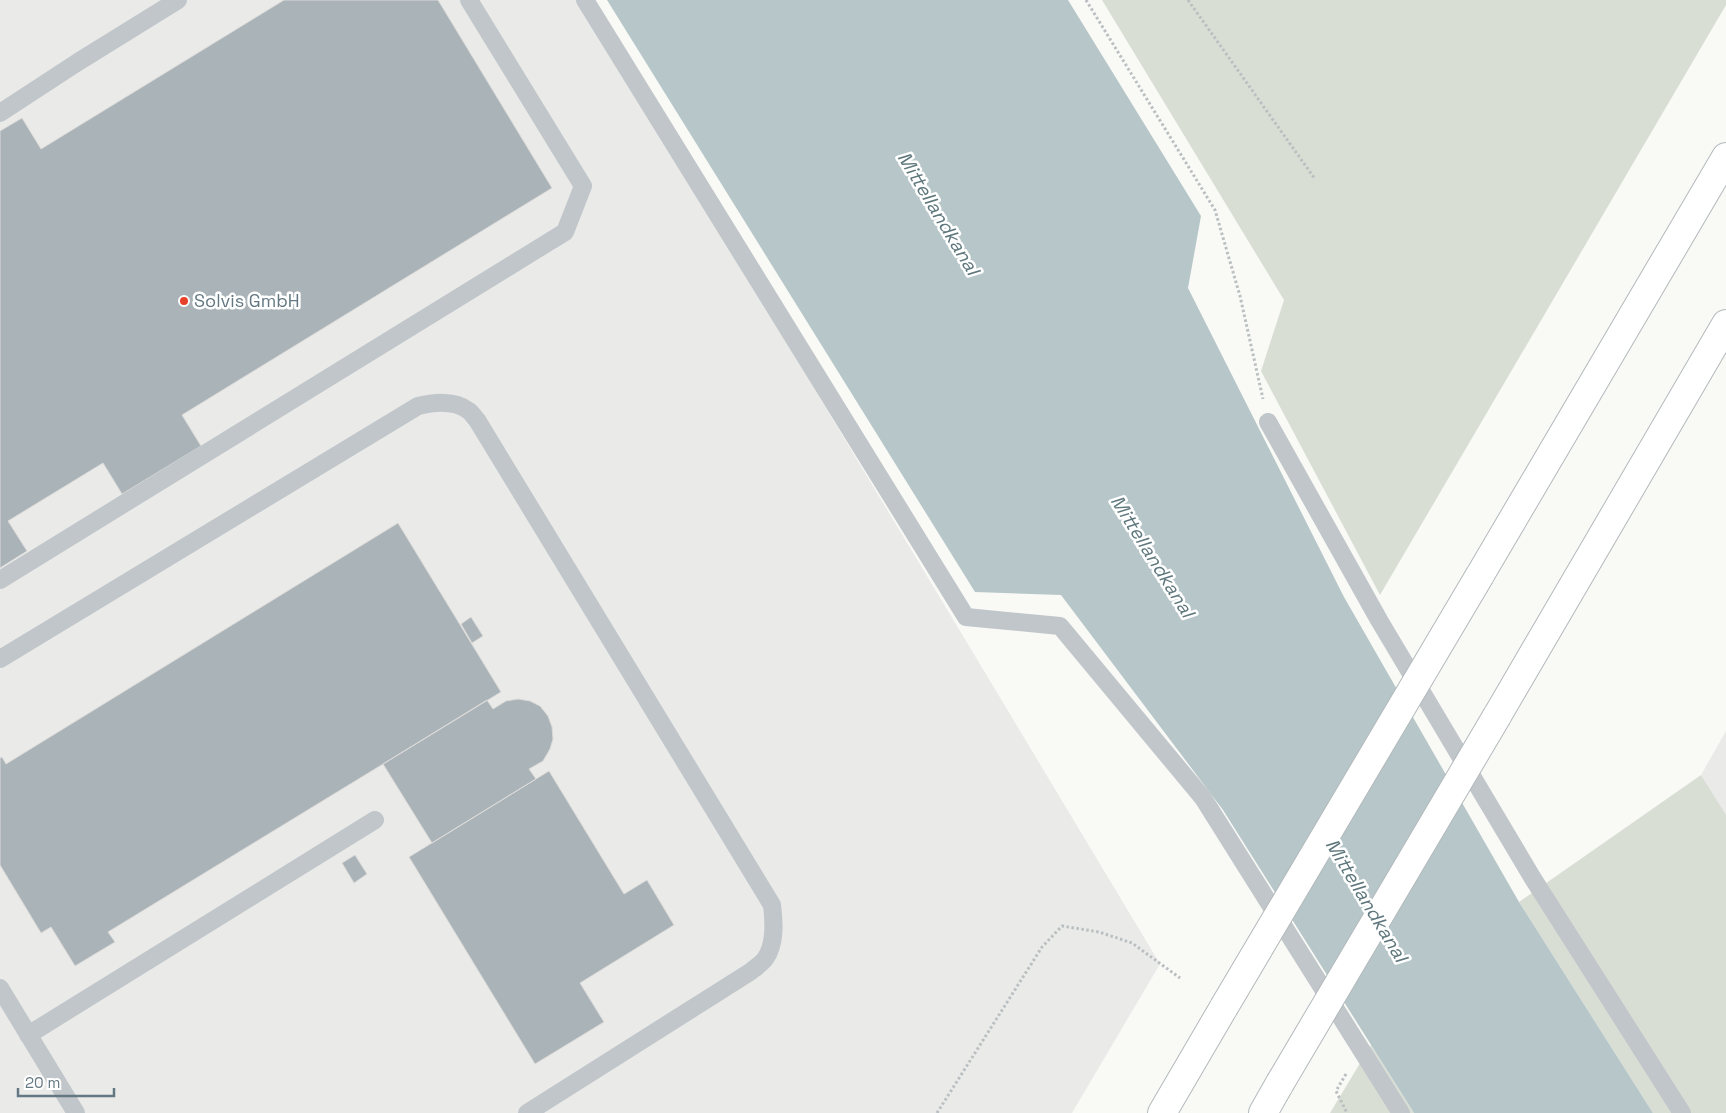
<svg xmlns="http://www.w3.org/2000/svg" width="1726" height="1113" font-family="'Space Grotesk',sans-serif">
<rect width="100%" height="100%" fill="#f9f9f6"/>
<path fill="#eaeae9" d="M0 0H581L1160 964 1072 1113H0Z
M1726 731V817L1701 775Z"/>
<path fill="#d9ded5" d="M1102 0H1726V5L1380 595 1261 371 1284 300Z
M1701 775 1726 815V1113H1653L1519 902Z
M1371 1045 1414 1113H1330Z"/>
<path fill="#b7c7c9" d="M607 0H1068L1201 216 1188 288 1344 597 1519 902 1653 1113H1414L1223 810 1061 595 975 592Z"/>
<path fill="#a9b3b8" stroke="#dbdad8" d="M284 0H438L552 188 182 415 201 446 122 494 103 463 8 521 27 551 0 568V131L22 118 41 149Z
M398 523 501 692 108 932 115 942 75 966 51 927 41 933 0 865V758L2 757 6 764Z
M471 617 483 636 472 643 461 624Z
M518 699 530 701 540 706 548 716 552 727 553 739 550 749 543 761 529 769 536 779 432 843 383 764 487 700 493 709 506 701Z
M549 771 624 894 647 880 674 925 580 983 604 1022 535 1064 409 857Z
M355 855 367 874 354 883 342 863Z"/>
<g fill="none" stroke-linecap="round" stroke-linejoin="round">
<g stroke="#b3b9bc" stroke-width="30">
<path id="motorway" d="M1480 575 1726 157
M1497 716 1726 324
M1162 1113 1224 1007
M1263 1113 1280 1083"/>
</g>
<path stroke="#babfc1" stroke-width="3" stroke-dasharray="2.5 2.5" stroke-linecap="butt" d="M1086 0 1215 210 1240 296 1263 399
M1188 0 1315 179
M1346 1074 1336 1091 1347 1113
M937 1113 1042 947 1062 926 1099 932 1132 943 1180 978"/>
<path stroke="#c0c6c9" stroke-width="18" d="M585 0 966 617 1060 626 1203 798 1401 1113
M0 113 78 62 178 0
M1268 422 1379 620 1532 877 1682 1113
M0 580 565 232 583 186 469 0
M0 659 418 406C434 402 455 400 469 411 472 413 474 417 477 420L772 905C774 921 776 944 765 959 761 964 755 968 750 972L527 1113
M0 988 76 1113
M28 1035 375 820"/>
<use href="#motorway" stroke="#fff" stroke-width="28"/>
<g stroke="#b3b9bc" stroke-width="30" stroke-linecap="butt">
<path id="motorway-bridge" d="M1224 1007 1480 575
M1280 1083 1497 716"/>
</g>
<use href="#motorway-bridge" stroke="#fff" stroke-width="28"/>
</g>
<circle fill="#e74128" stroke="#fff" stroke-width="2" cx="184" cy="301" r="5"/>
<g text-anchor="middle" stroke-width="5" stroke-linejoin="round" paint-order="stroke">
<g font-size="18" fill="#637882" stroke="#fff" text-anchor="start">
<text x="194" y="307">Solvis GmbH</text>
</g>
<g font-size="19" font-style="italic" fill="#5e777c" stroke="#fff">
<text transform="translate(939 213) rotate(59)" y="7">Mittellandkanal</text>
<text transform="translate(1153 556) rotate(58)" y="7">Mittellandkanal</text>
<text transform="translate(1367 900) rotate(59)" y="7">Mittellandkanal</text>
</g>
</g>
<path d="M18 1088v8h96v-8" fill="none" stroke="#637882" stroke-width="2.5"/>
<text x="25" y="1088" font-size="15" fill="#637882" stroke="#ffffff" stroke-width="4" paint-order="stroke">20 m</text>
</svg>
